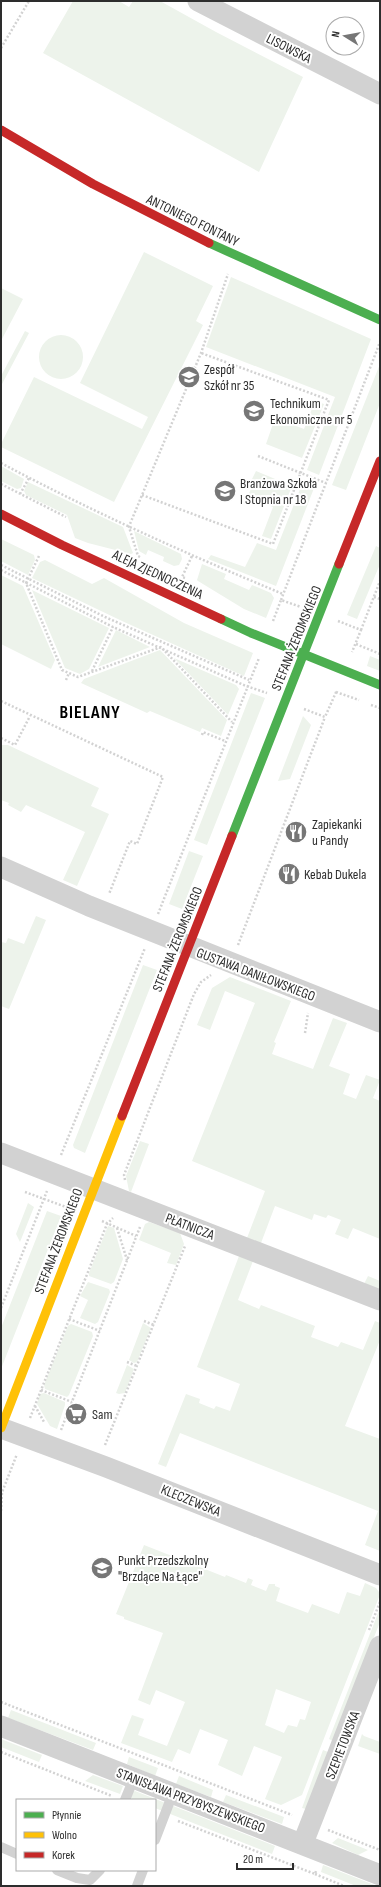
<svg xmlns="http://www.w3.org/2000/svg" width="381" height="1887" font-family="'Sofia Sans Condensed',sans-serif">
<rect width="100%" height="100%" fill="#fff"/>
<path fill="#edf3eb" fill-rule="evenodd" d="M73 1H119L129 7 133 1H160L216 32 303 77 259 172 43 53Z
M144 252 213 286 196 321 203 325 114 502 1 447V444L34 377 142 429 148 417 80 383Z
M231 277 371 339 319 475 307 470 335 397 206 347Z
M1 288 23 299 2 339 1 338Z
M25 331 29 333 1 386V376Z
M39 357a22 22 0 1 1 44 0a22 22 0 1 1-44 0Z
M380 364V403L346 490 332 485Z
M315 401 324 404 302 458 266 444 275 418 304 429Z
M1 466 24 479 21 488 17 489 1 481Z
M256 471 292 486 271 539 262 536 273 507 247 497 253 485 250 483Z
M304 479 316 483 276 586 208 559 211 555 245 567 257 543 276 550Z
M28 482 123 527 133 553 131 554 88 543 75 538 67 515 26 495 24 491Z
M134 531 181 554 182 559 179 565 174 566 163 561 164 557 148 550 146 555 139 551Z
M1 539 34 555 35 560 28 575 1 561Z
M376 546 380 548V564L357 619 347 615Z
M45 560 92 584 104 578 184 623 253 653 244 676 122 621 32 578 40 562Z
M202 564 226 574 224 579 249 590 252 585 271 593 274 598 266 618 244 609 198 581 197 580Z
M1 575 23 586 55 660 51 669 1 644Z
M32 590 109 628 89 669 80 674 65 668Z
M116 630 150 647 98 667Z
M160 650 227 720 221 736 202 728 200 732 150 711 147 713 81 683 84 679Z
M370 656 380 660V671L367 666Z
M174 658 236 685 239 689 228 715Z
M251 693 265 698 207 845 194 840Z
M303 716 311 725 290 779 278 781Z
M1 745H8L99 788 91 806 109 814 77 886 63 880 85 832 26 805 21 812 8 805 9 803 1 800Z
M189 851 203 856 182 909 169 904Z
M36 916 46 920 9 1009 1 1006V942L6 943 8 938 24 944Z
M143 965 157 970 85 1153 74 1148 73 1145Z
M230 977 291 1001 274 1042 276 1043 272 1054 313 1069 333 1018 347 1023 329 1066 350 1074 343 1094 356 1099 366 1075 380 1080 373 1098 380 1101V1239L353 1228 348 1239 335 1234 341 1220 328 1215 326 1218 314 1214 312 1220 275 1206 261 1243 247 1238 265 1191 192 1161 255 1003 225 991 210 1030 197 1025 212 988Z
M140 1141 149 1144 131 1192 129 1191 126 1176Z
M28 1203 34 1207 20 1242 16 1234Z
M47 1211 61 1216 1 1369V1328Z
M149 1222 180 1233 184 1244 176 1265 167 1263 171 1253 139 1240 145 1224Z
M108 1226 114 1228 123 1259 114 1282 111 1284 89 1276V1273Z
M239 1256 253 1261 238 1300 259 1309 261 1305 315 1326 311 1337 338 1347 341 1342 363 1350 375 1321 380 1323V1340L345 1426 380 1439V1551L365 1545 378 1511 180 1433 166 1467 158 1464 186 1394 200 1399 199 1403 214 1409 216 1406 230 1411 240 1384 197 1367Z
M368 1276 380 1281V1290L364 1284Z
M88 1282 109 1289 110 1292 98 1322 95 1324 80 1318 88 1300 80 1296Z
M143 1323 151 1328 137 1362 134 1363 129 1360Z
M71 1324 92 1332 93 1336 69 1395 67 1397 45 1389 44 1385 68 1326Z
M127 1365 134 1369 125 1393 119 1394 116 1393Z
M44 1393 65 1402V1405L57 1429 50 1426 37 1404 40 1394Z
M144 1545 225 1577 226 1575 246 1583 248 1578 253 1580 251 1585 266 1591 269 1584H275V1586L280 1588 276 1601 308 1613 312 1604 339 1614 347 1592 360 1596 365 1583 376 1588 379 1592V1597L302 1795 281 1805 265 1799 282 1757 254 1746 242 1776 218 1765 228 1740 200 1729 190 1754 178 1749 172 1762 121 1743 132 1715 144 1719 138 1735 167 1746 185 1702 156 1690 150 1705 138 1700 163 1633 124 1619V1617L116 1614ZM276 1689 311 1702 305 1720 300 1719 297 1727 288 1725 284 1733 265 1725Z
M380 1608V1622L333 1741 329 1739Z
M11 1710 96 1743 93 1750 8 1718Z
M362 1734 364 1736 380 1742V1754L358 1746Z
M1 1739 42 1755 39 1762 1 1747Z
M323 1750 328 1752 306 1809 302 1808Z
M129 1757 158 1768 155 1776 127 1764Z
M93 1775 123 1786 120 1794 85 1781Z
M179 1776 213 1790 211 1797 176 1784Z
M135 1791 275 1846 272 1854 155 1808V1800H135L130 1798 132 1792Z
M226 1795 284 1817 282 1824 223 1802Z
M338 1838 368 1850 358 1855 332 1843Z
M323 1865 377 1886H356L321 1872Z"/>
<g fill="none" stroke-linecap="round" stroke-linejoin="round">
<path stroke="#d2d2d2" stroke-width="2.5" stroke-dasharray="2 2" stroke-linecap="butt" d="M1 48 29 1
M258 456 326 483
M1 463C93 512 187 554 283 594
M1 484 66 517
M20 494 29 478
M142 495 273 544 329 400 201 353
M39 556 26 583 62 670 78 677 161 647 232 722
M140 557 138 556 129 527 130 524 201 353 228 274
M1 565 105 617 249 680
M1 570 113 627 246 686 267 693
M185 578 182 577 192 556
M374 597 380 599
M281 600 380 342
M273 621 281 600 301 607
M338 621 361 630 352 652
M361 630 380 581
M356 644 380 654
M92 671 113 627
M66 680 69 673
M336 692 359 700
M1 701 163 777 137 844 130 841 109 894
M371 705 380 708
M304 709 325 717 337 690
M202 735 203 732 225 741
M1 738 15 745 30 716
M158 914 259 658
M238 945 325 717
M305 1033 308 1013
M61 1155 145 948
M125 1180 124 1175 194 994 201 982 211 975
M25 1192 66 1207
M102 1221 136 1236
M117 1228 127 1260
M1 1308 47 1191
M69 1319 100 1331
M144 1321 154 1325
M127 1362 137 1366
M41 1390 72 1402
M35 1406 44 1422
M30 1418 107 1224 113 1218
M61 1430 140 1227
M105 1445 185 1246
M1 1495 17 1454
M1 1511 2 1493
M369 1630 380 1602
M1 1702 292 1815
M1 1752 112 1796
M178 1821 315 1874 316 1871
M328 1830 380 1850
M315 1874 344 1886"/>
<path stroke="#d2d2d2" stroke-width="10" d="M125 1800 134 1778
M155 1840 173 1793
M1 1847 17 1854
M57 1870 77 1878 90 1880 100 1870
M137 1886 143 1870"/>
<path stroke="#d2d2d2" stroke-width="21" d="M198 1 380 94
M1 867 89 906 380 1022
M1 1153 380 1300
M1 1428 106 1467 380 1575
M1 1726 380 1875
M303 1843 380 1646"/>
<path stroke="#4caf50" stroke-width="9" d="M209 243 380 320
M221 619 251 633 380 685
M232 836 339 564"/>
<path stroke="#ffc107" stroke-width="9" d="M1 1428 122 1116"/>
<path stroke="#c62828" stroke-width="9" d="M1 130 93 184 209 243
M1 514 62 545 221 619
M339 564 380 461
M122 1116 232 836"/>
</g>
<defs>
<g id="school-disc" transform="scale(1.15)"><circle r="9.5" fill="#767676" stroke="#fff"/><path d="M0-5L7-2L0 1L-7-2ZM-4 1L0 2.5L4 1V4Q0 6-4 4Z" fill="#fff"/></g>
<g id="restaurant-disc" transform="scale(1.15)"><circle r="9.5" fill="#767676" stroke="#fff"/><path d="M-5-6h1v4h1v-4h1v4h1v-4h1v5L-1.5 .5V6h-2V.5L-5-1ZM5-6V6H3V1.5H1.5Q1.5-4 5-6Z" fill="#fff"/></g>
<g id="supermarket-disc" transform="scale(1.15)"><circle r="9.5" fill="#767676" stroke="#fff"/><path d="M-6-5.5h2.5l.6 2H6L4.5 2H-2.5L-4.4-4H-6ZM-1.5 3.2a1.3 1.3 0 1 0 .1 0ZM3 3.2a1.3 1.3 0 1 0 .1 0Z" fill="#fff"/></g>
</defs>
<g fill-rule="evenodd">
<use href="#school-disc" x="189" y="377"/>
<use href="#school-disc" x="254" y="411"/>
<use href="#school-disc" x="225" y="491"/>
<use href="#restaurant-disc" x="296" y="832"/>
<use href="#restaurant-disc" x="289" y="874"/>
<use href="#supermarket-disc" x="76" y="1414"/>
<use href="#school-disc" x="102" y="1568"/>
</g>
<g text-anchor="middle" stroke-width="4" stroke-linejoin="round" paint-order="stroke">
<g font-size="14" fill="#2d2d2d" stroke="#fff">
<text transform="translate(289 48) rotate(27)" y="5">LISOWSKA</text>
<text transform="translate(193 220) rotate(26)" y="5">ANTONIEGO FONTANY</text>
<text transform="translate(158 574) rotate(25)" y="5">ALEJA ZJEDNOCZENIA</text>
<text transform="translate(296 638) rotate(-68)" y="5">STEFANA ŻEROMSKIEGO</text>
<text transform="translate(177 939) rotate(-68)" y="5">STEFANA ŻEROMSKIEGO</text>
<text transform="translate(256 974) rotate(21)" y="5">GUSTAWA DANIŁOWSKIEGO</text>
<text transform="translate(190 1226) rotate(21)" y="5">PŁATNICZA</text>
<text transform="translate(58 1241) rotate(-69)" y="5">STEFANA ŻEROMSKIEGO</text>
<text transform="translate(191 1500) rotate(22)" y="5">KLECZEWSKA</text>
<text transform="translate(342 1745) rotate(-69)" y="5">SZEPIETOWSKA</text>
<text transform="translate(191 1800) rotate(21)" y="5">STANISŁAWA PRZYBYSZEWSKIEGO</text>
</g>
<g font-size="14" fill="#2d2d2d" stroke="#fff" text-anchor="start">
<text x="204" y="374">Zespół<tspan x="204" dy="16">Szkół nr 35</tspan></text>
<text x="270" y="408">Technikum<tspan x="270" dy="16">Ekonomiczne nr 5</tspan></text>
<text x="240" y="488">Branżowa Szkoła<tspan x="240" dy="16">I Stopnia nr 18</tspan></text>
<text x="312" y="829">Zapiekanki<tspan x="312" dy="16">u Pandy</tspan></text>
<text x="304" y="879">Kebab Dukela</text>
<text x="92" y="1419">Sam</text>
<text x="118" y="1565">Punkt Przedszkolny<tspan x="118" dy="16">"Brzdące Na Łące"</tspan></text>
</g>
<g font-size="18" font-weight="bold" letter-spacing="1" fill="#000" stroke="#fff">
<text x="90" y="718">BIELANY</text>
</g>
</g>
<rect width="381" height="1887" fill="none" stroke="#2d2d2d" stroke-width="4"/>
<rect x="16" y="1799" width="140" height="72" fill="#ffffff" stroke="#ababab"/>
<rect x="24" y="1812" width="20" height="6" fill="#4caf50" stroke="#ababab"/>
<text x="52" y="1819" font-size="12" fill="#2d2d2d">Płynnie</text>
<rect x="24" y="1832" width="20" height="6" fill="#ffc107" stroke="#ababab"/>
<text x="52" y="1839" font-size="12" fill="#2d2d2d">Wolno</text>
<rect x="24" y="1852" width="20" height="6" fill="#c62828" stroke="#ababab"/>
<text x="52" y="1859" font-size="12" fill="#2d2d2d">Korek</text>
<g transform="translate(345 36) rotate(281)"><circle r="19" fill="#ffffff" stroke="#ababab"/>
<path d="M0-3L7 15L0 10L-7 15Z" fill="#767676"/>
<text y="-6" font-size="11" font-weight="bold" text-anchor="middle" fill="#2d2d2d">N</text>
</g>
<path d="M237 1863v6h56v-6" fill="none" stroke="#2d2d2d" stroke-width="2"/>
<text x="243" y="1863" font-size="12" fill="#2d2d2d" stroke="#ffffff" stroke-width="3" paint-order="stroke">20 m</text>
</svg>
